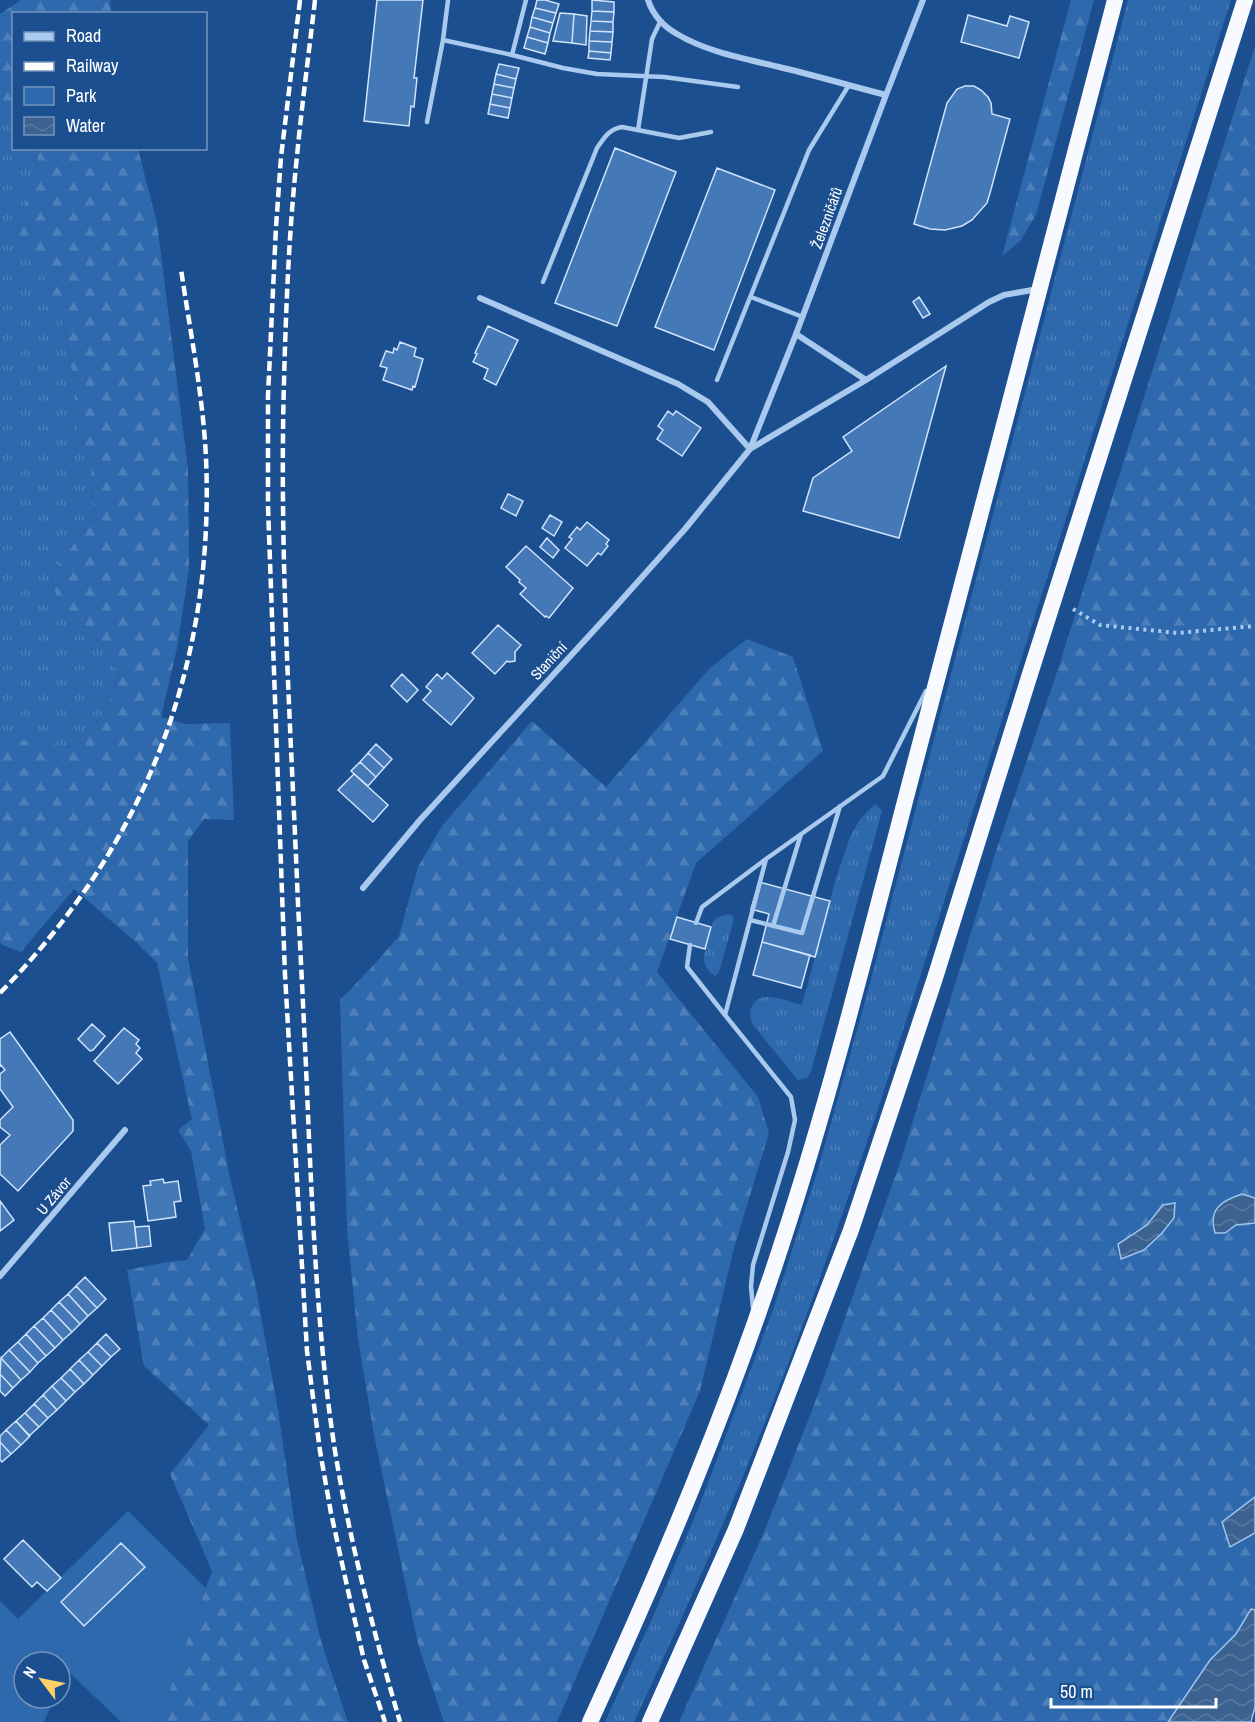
<svg xmlns="http://www.w3.org/2000/svg" width="1255" height="1722" font-family="'Archivo Narrow',sans-serif">
<defs>
<pattern id="grass-tufts" width="24" height="20" patternUnits="userSpaceOnUse" patternTransform="scale(1.5)"><rect width="24" height="20" fill="#2e69ad"/><path d="M3 7l-1-3M5 7V3M7 7l1-3M15 17l-1-3M17 17v-4M19 17l1-3" fill="none" stroke="#4d80b9"/></pattern>
<pattern id="forest-firs" width="22" height="20" patternUnits="userSpaceOnUse" patternTransform="scale(1.5)"><rect width="22" height="20" fill="#2e69ad"/><path d="M5 1l3.5 6h-7zM16 11l3.5 6h-7z" fill="#4d80b9"/></pattern>
<pattern id="water-waves" width="16" height="10" patternUnits="userSpaceOnUse" patternTransform="scale(1.5)"><rect width="16" height="10" fill="#3c6290"/><path d="M0 5q4-4 8 0t8 0" fill="none" stroke="#597aa1"/></pattern>
</defs>
<rect width="100%" height="100%" fill="#1b4f8f"/>
<path fill="url(#grass-tufts)" d="M1128 0H1231L879 1106C846 1204 813 1302 775 1397 732 1507 684 1615 634 1722H605L652 1619 700 1504 773 1310 818 1169 866 998Z
M0 95 13 117 14 148 39 149 35 173 47 283 64 324 74 385 78 431 90 457 94 517 51 575 61 617 100 643 119 672 105 711 77 748 8 738 0 733Z
M875 804 882 811 811 1071 807 1078 798 1080 753 1025C750 1018 749 1012 752 1006 761 988 788 1002 802 1005L836 878 850 837 860 819Z
M728 914 732 915 734 919 719 972 715 976C708 972 703 964 704 956L713 923 716 918Z"/>
<path fill="url(#forest-firs)" fill-rule="evenodd" d="M21 0H110L111 13 14 14 13 117 0 95V14Z
M1071 0H1094L1036 215 1020 241 1002 256Z
M1255 46V1198L1253 1197 1212 1222 1215 1233H1225L1236 1225 1255 1223V1497L1230 1547 1255 1533V1610H1251L1236 1634 1210 1660 1168 1722H679L764 1532 813 1408 901 1160 996 851 1057 672ZM1163 1205 1174 1218 1162 1233 1144 1250 1131 1234 1147 1225Z
M39 149H138L157 223 188 469 189 569 177 648 161 717 186 724 230 723 234 820 204 819 188 841V958L229 1173 256 1288 278 1410 297 1540 321 1641 348 1722H158L212 1571 170 1474 209 1425 144 1366 127 1270 167 1262 187 1260 205 1229 191 1151 178 1130 192 1119 157 963 137 943 74 889 21 952 2 945 0 942V733L8 738 77 748 105 711 119 673 100 643 61 617 51 575 94 517 90 457 78 431 74 385 64 324 47 283 17 232 35 173Z
M747 639 793 657 823 751 696 863 657 972 758 1097 769 1133 734 1248 700 1391 557 1722H444L418 1644 375 1440 358 1339 347 1230 340 1000 372 967 399 936 418 867 442 826 532 721 606 787 710 668Z"/>
<path fill="#2e69ad" d="M128 1511 206 1588 158 1722H121L66 1669 60 1683V1662H24V1698H54L44 1722H0V1601L18 1619Z"/>
<path fill="url(#water-waves)" stroke="#9cc4f0" stroke-width="1.5" d="M1242 1194 1255 1198V1223L1236 1225 1225 1233H1215C1208 1209 1221 1201 1242 1194Z
M1175 1203 1174 1218 1162 1233 1144 1250 1121 1259 1118 1244 1147 1225 1163 1205Z
M1255 1497V1533L1230 1547 1222 1522Z
M1251 1609 1255 1610V1707L1251 1722H1168L1210 1660 1236 1634Z"/>
<path fill="#4478b7" stroke="#cfe3fa" stroke-width="1.5" d="M377 0H423L414 78H417L414 107 411 106 409 126 364 121Z
M537 0H545L559 4 556 13 535 8Z
M592 0 614 2V12L592 11Z
M535 8 556 13 553 23 532 17Z
M592 11 614 12 613 22 591 21Z
M560 13 574 14 572 43 553 41Z
M574 14 587 16 586 45 572 43Z
M968 15 1007 26 1010 16 1029 22 1019 58 961 42Z
M532 17 553 23 550 33 530 27Z
M591 21 613 22V32L590 31Z
M530 27 550 33 548 43 527 37Z
M590 31 613 32 612 42 589 41Z
M527 37 548 43 545 54 524 48Z
M589 41 612 42 611 53 589 51Z
M589 51 611 53 610 60 588 58Z
M499 64 519 68 516 79 496 74Z
M496 74 516 79 514 88 494 84Z
M494 84 514 88 512 98 492 94Z
M965 86H974L981 90 988 97 991 103 992 114 1010 119 990 193 987 203 972 220 962 226 945 230 930 229 914 224 947 103 957 89Z
M492 94 512 98 510 108 490 104Z
M490 104 510 108 508 118 488 114Z
M615 148 676 172 617 326 555 303Z
M717 168 775 190 714 350 655 327Z
M919 297 930 314 923 318 913 302Z
M488 326 518 340 496 385 484 379 488 369 473 362 477 354 475 353Z
M400 342 416 348 414 356 423 359 415 387 413 386 412 390 383 380 387 368 380 366 386 351 393 353 394 348 397 350Z
M946 366 899 538 803 511 813 478 852 451 843 437Z
M668 411 673 415 676 411 701 428 682 456 657 439 663 430 658 426Z
M508 494 523 501 516 516 501 508Z
M550 515 562 522 554 536 542 528Z
M587 522 609 540 606 544 608 546 601 555 598 553 587 566 565 548 572 539 569 537 577 527 580 530Z
M547 538 559 550 553 558 540 547Z
M526 546 573 588 549 618 546 616 545 617 520 594 526 588 519 582 520 580 506 567Z
M498 625 521 645 515 652V661L509 662 507 661 495 674 472 653Z
M447 673 474 698 451 725 423 700 431 691 426 687 437 674 442 679Z
M402 674 418 690 407 702 391 686Z
M376 744 392 759 384 768 368 753Z
M368 753 384 768 376 777 360 762Z
M360 762 376 777 368 786 351 771Z
M354 774 388 805 373 822 338 790Z
M759 882 830 901 815 957 762 942 769 914 751 909Z
M677 917 711 927 705 949 670 939Z
M762 942 810 955 801 988 753 975Z
M92 1024 105 1036 93 1050 90 1051 78 1039Z
M124 1028 139 1040 136 1044 140 1048 136 1053 142 1059 118 1084 94 1061Z
M10 1032 73 1120V1131L18 1191 0 1174V1145L10 1135 0 1127V1120L13 1107 0 1089V1074L5 1070 1 1065 0 1066V1039Z
M163 1179 164 1183 178 1181 181 1201 174 1202 176 1217 148 1221 143 1186 151 1185 150 1181Z
M0 1201 14 1220 0 1231Z
M134 1221 137 1248 112 1251 109 1223Z
M149 1226 151 1246 137 1248 135 1227Z
M85 1277 106 1299 97 1308 76 1286Z
M76 1286 97 1308 88 1316 68 1294Z
M68 1294 88 1316 80 1324 59 1302Z
M59 1302 80 1324 72 1332 51 1310Z
M51 1310 72 1332 63 1340 43 1318Z
M43 1318 63 1340 55 1348 34 1326Z
M34 1326 55 1348 46 1356 26 1334Z
M26 1334 46 1356 38 1363 18 1342Z
M106 1334 120 1349 111 1357 97 1343Z
M18 1342 38 1363 30 1372 9 1350Z
M97 1343 111 1357 102 1366 88 1352Z
M9 1350 30 1372 21 1380 1 1358Z
M88 1352 102 1366 93 1375 79 1360Z
M1 1358 21 1380 13 1388 0 1374Z
M79 1360 93 1375 84 1384 70 1369Z
M70 1369 84 1384 75 1392 61 1378Z
M0 1374 13 1388 5 1396 0 1391Z
M61 1378 75 1392 66 1401 52 1386Z
M52 1386 66 1401 57 1410 43 1395Z
M43 1395 57 1410 48 1418 34 1404Z
M34 1404 48 1418 39 1427 25 1413Z
M25 1413 39 1427 29 1436 16 1421Z
M16 1421 30 1436 21 1445 6 1430Z
M6 1430 21 1445 11 1454 0 1442V1436Z
M0 1442 11 1454 2 1462 0 1460Z
M23 1540 61 1578 47 1591 37 1582 32 1587 4 1559Z
M121 1543 145 1567 84 1626 61 1602Z"/>
<g fill="none" stroke-linecap="round" stroke-linejoin="round">
<path stroke="#a9c9ee" stroke-width="4" stroke-dasharray="3 4.5" stroke-linecap="butt" d="M1073 609 1100 625 1177 633 1255 626"/>
<path stroke="#a9c9ee" stroke-width="4.5" d="M526 0 512 55 563 68 597 74 664 77 738 87
M443 40 512 55
M427 122 443 40 448 0
M638 130 652 39 660 22
M543 282 597 148C604 138 609 129 622 127L679 138 711 132
M751 297 803 317
M717 380 809 150 849 85
M750 920 802 933 840 806
M696 923 702 907 766 859
M773 926 801 834
M690 945 687 967 725 1015
M753 1308 751 1286 753 1265 788 1152 795 1120 791 1097 725 1015 766 859 883 776 926 691"/>
<path stroke="#a9c9ee" stroke-width="6" d="M648 0C653 15 663 26 677 34 709 53 747 59 783 68 817 76 851 86 886 95L796 334 866 380 989 302 1004 295 1038 289
M886 95 923 0
M480 298 678 384 708 402 750 449 796 334
M363 888 420 820 609 614 685 529 750 449 866 380
M0 1276 125 1130"/>
<path stroke="#f8faff" stroke-width="16" d="M590 1722C662 1565 729 1407 782 1243 834 1085 873 923 915 763 982 509 1049 254 1115 0
M650 1722 736 1529 851 1230 935 978 1030 674 1245 0"/>
<path stroke="#fff" stroke-width="4.5" stroke-dasharray="10 4.5" stroke-linecap="butt" d="M300 0 281 157 276 227 268 396V506L285 975 307 1351 320 1451 331 1513 347 1586 364 1660 385 1722
M315 0C309 52 302 104 297 156 289 231 286 306 284 382 279 556 291 730 298 904 302 982 306 1061 309 1139 314 1244 319 1348 335 1451 350 1543 374 1633 400 1722
M0 993C145 845 215 665 206 458 203 395 190 331 181 269"/>
</g>
<g text-anchor="middle" stroke-width="6" stroke-linejoin="round" paint-order="stroke">
<g font-size="15" fill="#fff" stroke="#1b4f8f">
<text transform="translate(827 218) rotate(-70)" y="5">Železničářů</text>
<text transform="translate(549 661) rotate(-47)" y="5">Staniční</text>
<text transform="translate(54 1196) rotate(-50)" y="5">U Závor</text>
</g>
</g>
<rect x="12" y="12" width="195" height="138" fill="#1b4f8f" stroke="#7695bc" stroke-width="1.5"/>
<rect x="24" y="32" width="30" height="9" fill="#a9c9ee" stroke="#7695bc" stroke-width="1.5"/>
<text x="66" y="42" font-size="18" fill="#ffffff">Road</text>
<rect x="24" y="62" width="30" height="9" fill="#ffffff" stroke="#7695bc" stroke-width="1.5"/>
<text x="66" y="72" font-size="18" fill="#ffffff">Railway</text>
<rect x="24" y="87" width="30" height="18" fill="#2e69ad" stroke="#7695bc" stroke-width="1.5"/>
<text x="66" y="102" font-size="18" fill="#ffffff">Park</text>
<rect x="24" y="117" width="30" height="18" fill="url(#water-waves)" stroke="#7695bc" stroke-width="1.5"/>
<text x="66" y="132" font-size="18" fill="#ffffff">Water</text>
<g transform="translate(42 1680) rotate(302)"><circle r="28" fill="#1b4f8f" stroke="#7695bc" stroke-width="1.5"/>
<path d="M0-4.5L10 22L0 15L-10 22Z" fill="#ffd166"/>
<text y="-9" font-size="16" font-weight="bold" text-anchor="middle" fill="#ffffff">N</text>
</g>
<path d="M1051 1698v9h165v-9" fill="none" stroke="#ffffff" stroke-width="3"/>
<text x="1060" y="1698" font-size="18" fill="#ffffff" stroke="#1b4f8f" stroke-width="4.5" paint-order="stroke">50 m</text>
</svg>
